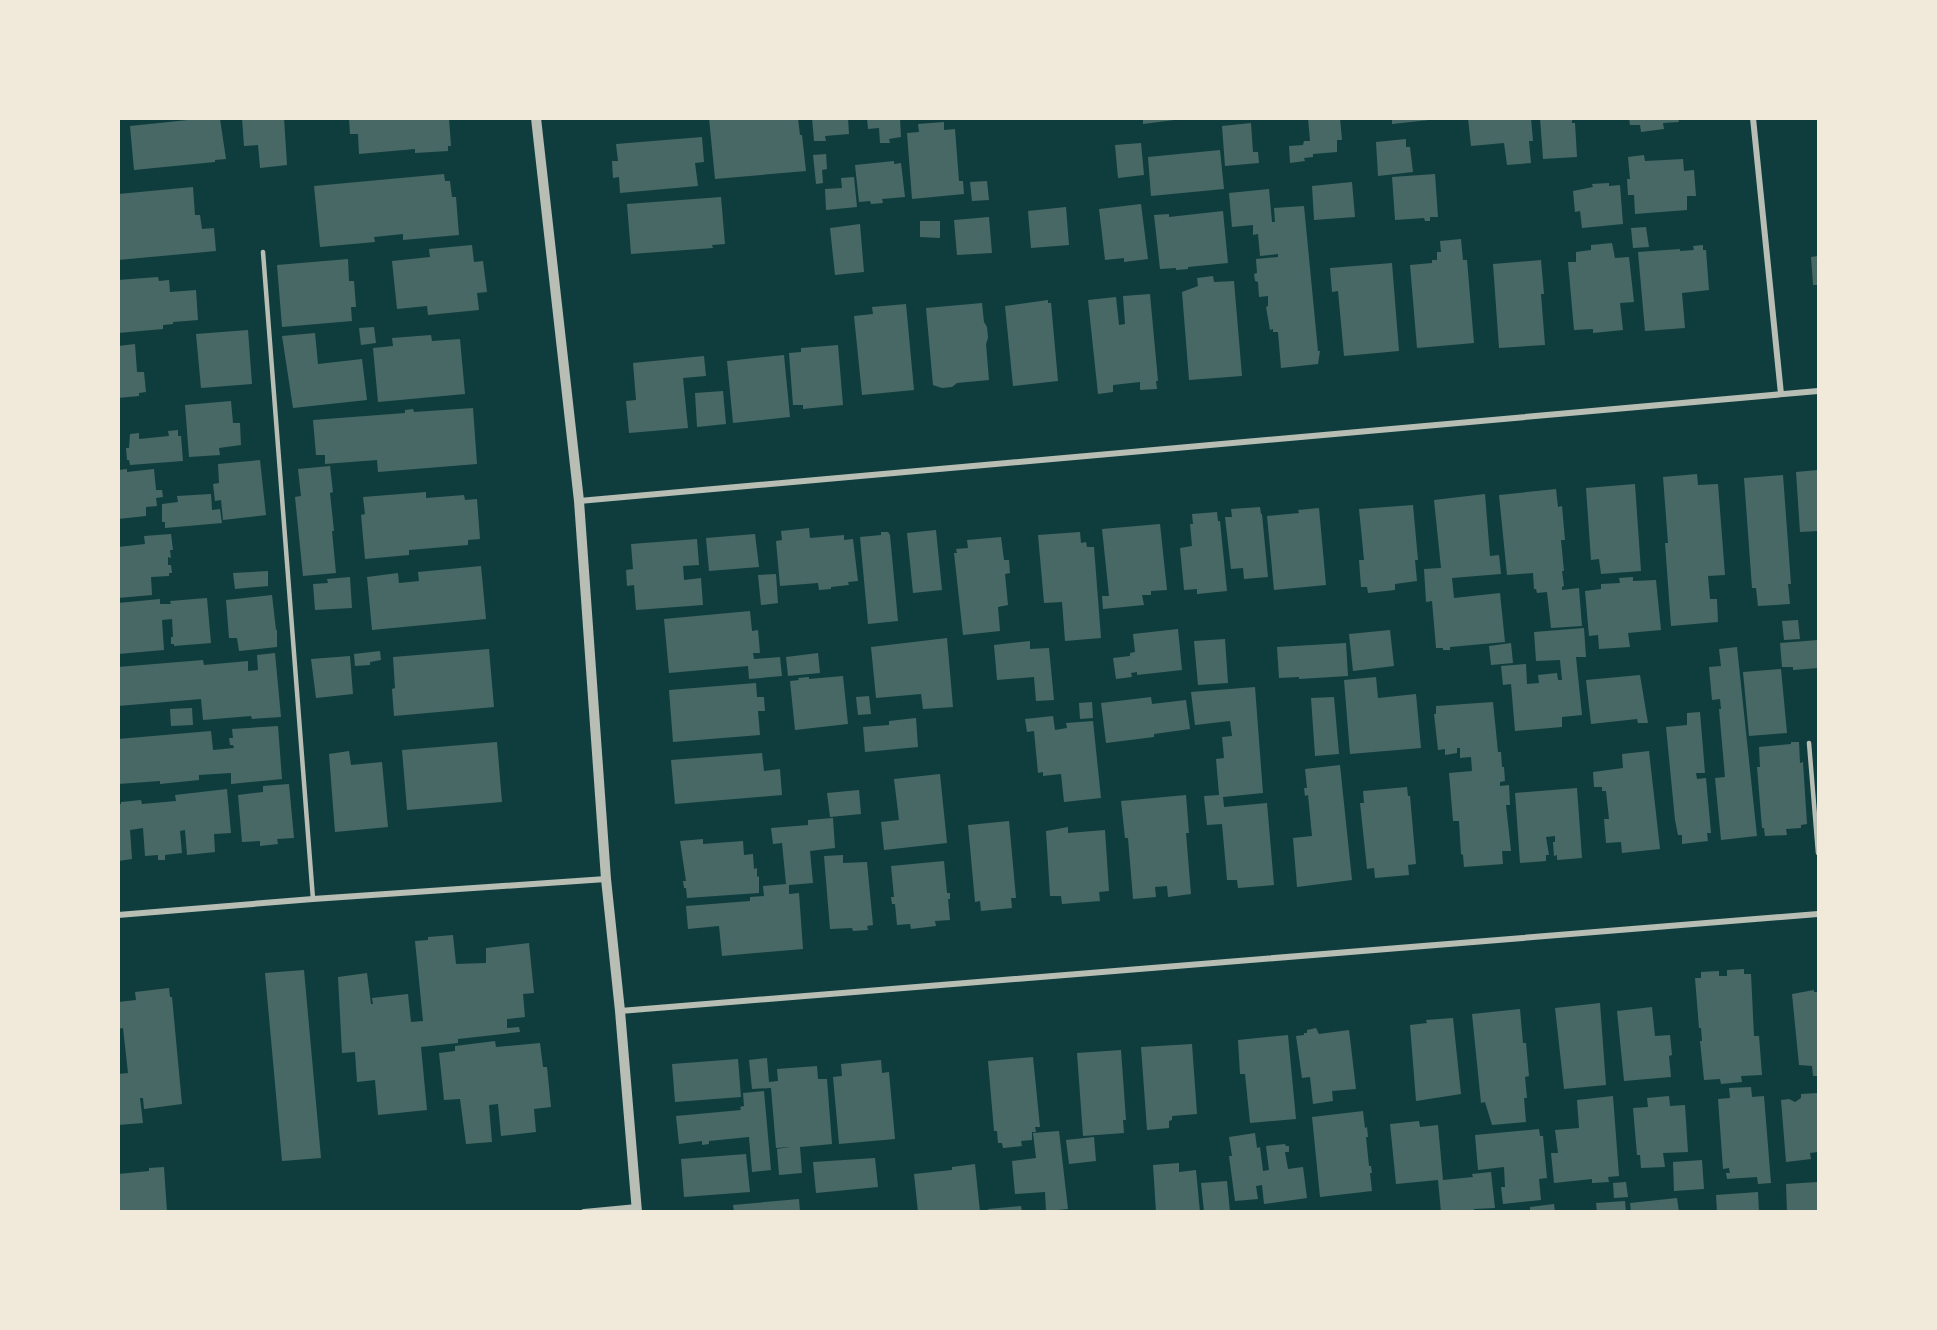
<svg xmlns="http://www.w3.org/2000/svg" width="1937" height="1330" font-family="Roboto,sans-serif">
<rect width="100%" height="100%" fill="#0f3d3e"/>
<path fill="#486865" d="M207 118 220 119 226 159 215 160V162L134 170 130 126Z
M242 118H284L287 165 260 168 258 145 244 146Z
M349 118H449L451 146H448V151L415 153V149L359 154 358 134H350Z
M709 118H798L800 135H802L806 171 715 179Z
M812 118H848L849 134 825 136 826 141H814Z
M867 118H900L901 137 889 139 890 143H880L879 128 868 129Z
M1143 118H1174V120L1143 124Z
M1308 118H1340L1342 140H1337V152L1313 154V157L1304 158 1305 161 1290 163 1289 146 1303 145 1304 141H1310Z
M1392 118H1429V120L1392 124Z
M1468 118H1531L1533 141H1529L1531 163 1507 165 1504 143 1471 146Z
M1540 118H1572V123H1575L1577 157 1543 159Z
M1629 118H1678L1679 122 1663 123 1664 129 1641 132 1640 125H1630Z
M944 122V130L955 129 959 181H963L964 194 912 199 907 133 919 132 918 124Z
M1251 123 1253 152H1258L1259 163 1225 166 1222 126Z
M702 137 704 162 695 163 698 186 620 193 619 177 613 178 612 161H618L616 144Z
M1406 139V147H1410L1413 172 1378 176 1376 142Z
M1141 143 1144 175 1118 178 1115 145Z
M1220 150 1224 189 1151 196 1148 157Z
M826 154 827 169 822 170 823 183 816 184 813 155Z
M1644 155 1645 161 1683 159 1684 171 1694 170 1696 196H1687V210L1635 214 1634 195H1628L1627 179H1630L1628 157Z
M894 161V164L901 163 905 197 882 199 883 203 871 204 870 201 859 202 855 165Z
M444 174 445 181H450L452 197H456L459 235 403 240V234L374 237 375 242 320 247 314 186Z
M1435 174 1438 217H1430V221H1425L1424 218 1395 220 1392 177Z
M854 177 857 207 826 210 825 189 842 188 841 178Z
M987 181 989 200 972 201 970 182Z
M1352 182 1355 217 1314 220 1312 186Z
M1609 183V186L1620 185 1623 224 1582 228 1580 211 1575 212 1573 191 1593 187 1592 184Z
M193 187 195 215H200L202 229 214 228 216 251 118 260V194Z
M1269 189 1272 222H1275L1274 208 1304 206 1318 351H1320L1318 364 1281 368 1278 332H1273V329L1270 330 1266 307 1268 306V296L1259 297 1258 282 1255 281 1254 274 1257 273 1256 259 1278 257V254L1260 256 1258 234 1253 235V225L1232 227 1229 193Z
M721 197 725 244 712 245 713 248 631 254 627 204Z
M1141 204 1148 259 1124 262V258L1105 260 1099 209Z
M1066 207 1069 245 1031 248 1028 211Z
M1223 211 1228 263 1188 267V269L1176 270V268L1160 269 1154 215 1169 214V217Z
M989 217 992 253 957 255 954 220Z
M920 221H940V238L920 237Z
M860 224 864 272 835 275 830 228Z
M1646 227 1649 247 1633 248 1631 228Z
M1461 239 1463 260H1467L1474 343 1417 348 1410 265 1432 263V260H1437V252H1441L1440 241Z
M1612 243 1615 258 1629 257 1634 302 1620 303 1623 330 1593 333V329L1574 330 1568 262H1576V252L1591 250V245Z
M472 245 474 262 483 261 487 292 477 293 479 310 428 315 427 306 397 309 392 261 430 257 429 249Z
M1703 245V250H1706L1709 290 1682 293 1685 328 1645 331 1638 252 1680 249V251L1694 250 1693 246Z
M1818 256V285H1813L1811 257Z
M348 259 349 281H354L356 307H351L352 321 282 327 277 265Z
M1541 260 1544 294H1541L1545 345 1499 348 1493 264Z
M1392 263 1399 351 1344 356 1338 291 1332 292 1330 268Z
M1213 276 1214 282 1234 281 1242 376 1189 380 1182 292 1198 286 1197 278Z
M158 277 159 281 169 280 170 292 196 290 198 320 173 322V324L163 325V329L118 333V280Z
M1150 294 1158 381H1156L1157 389 1140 390V382L1113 385V392L1098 394 1088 300 1116 297 1119 325 1125 324 1123 296Z
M1048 300V303H1051L1058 381 1013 386 1005 306Z
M982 303 984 322 987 327 988 338 986 344 989 380 957 383 952 387 942 388 933 385 926 308Z
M906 304 914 390 862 395 854 316 873 314 872 307Z
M374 327 376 343 361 345 359 328Z
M248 330 252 384 201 388 196 334Z
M315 333 318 364 362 359 367 400 293 408 282 336Z
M431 335 432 341 460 339 465 394 378 402 373 348 393 346 392 338Z
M135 344 137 372H144L146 392 139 393V396L118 398V346Z
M838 345 843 405 803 409V405H793L789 353 801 352V348Z
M784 355 790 417 733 423 727 361Z
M704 356 706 376 683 378 688 428 629 433 626 401 636 400 633 363Z
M723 391 726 424 697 427 695 393Z
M231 401 233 423H240L241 445 219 448 220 455 189 457 185 405Z
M473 408 477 464 378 472 377 460 325 464V455H316L313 420 405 413V410L413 409 414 412Z
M178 430V436H181L183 461 130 465 129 460H127L126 448H129L130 434 139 433V439L169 436 168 431Z
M260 460 266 515 223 520 221 500 215 501 213 484 219 483 218 464Z
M330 466 333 492 330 493 334 531H332L336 573 303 576 295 497 301 496 298 469Z
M127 469V472L154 469 156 490H162L163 497 156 498 157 506 146 507V516L118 519V470Z
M1818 470V531L1800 532 1796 472Z
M1697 474 1698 485 1718 484 1725 575 1708 576 1710 599H1717L1718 622 1671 626 1665 543H1668L1663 477Z
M1783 475 1791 584H1788L1790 604 1758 606 1756 588H1752L1744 478Z
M1635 484 1641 571 1601 574 1599 559 1591 560 1586 488Z
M1556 489 1558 507 1562 506 1565 540H1561L1564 571H1562L1564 586 1562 587V590L1579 588 1582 626 1551 628 1547 592 1537 593 1536 589H1534L1533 573 1507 575 1499 495Z
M426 492V498L464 495 465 500 477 499 480 539 468 540V545L409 550V555L365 559 361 515 365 514 363 497Z
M211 494 212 510 220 509 222 523 165 528V522H162V504L178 502 177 496Z
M1485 494 1490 556 1499 555 1501 574 1452 578 1454 598 1500 593 1505 642 1450 647V650H1443V648H1436L1432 601 1426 602 1424 569 1441 568 1434 500Z
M1413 505 1418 560H1415L1417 581 1395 584V590L1368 593 1367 587H1361L1359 560H1364L1359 509Z
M1260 507 1261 514H1262L1268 577 1244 579 1243 568 1231 569 1225 517H1232L1231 509Z
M1319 508 1326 585 1274 590 1267 516 1299 513 1298 510Z
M1217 512 1218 521H1220L1227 591 1197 594V589L1184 590 1180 548 1192 546 1190 524H1193L1192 514Z
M1160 524 1167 590 1151 591V595H1142L1144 605 1103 609 1102 596H1109L1102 529Z
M809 528 810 538 844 535V540L853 539 858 581 848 582 849 585 831 587V589L819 590 818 583 780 586 776 541 782 540 781 531Z
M936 530 942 590 913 593 907 533Z
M881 532H888L890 535 898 621 868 624 860 537 881 535Z
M1080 532 1081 543 1086 542 1087 547H1094L1101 638 1065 641 1062 602 1044 603 1038 535Z
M171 534 173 550H170L171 558 168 557V565H171L172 573H169V576L151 577 152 595 118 598V547L145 544 144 536Z
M755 534 759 567 709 571 706 538Z
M1001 537 1004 560H1009L1010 573 1005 574 1008 605 998 607 1000 631 963 635 954 553H957L956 549 968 548 967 540Z
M697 539 699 565 683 566 684 580 701 578 703 605 636 610 634 585 627 586 626 570 633 569 631 544Z
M481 566 486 619 372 630 367 577 398 573 399 583 419 581 418 572Z
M268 571V586L235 589 233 573Z
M776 574 778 603 761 605 758 575Z
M350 577 352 608 315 610 313 584 328 583 327 579Z
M1633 577V581L1656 580 1661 630 1628 633 1630 647 1599 649 1598 635 1589 636 1585 591 1601 589V584L1620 583 1619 578Z
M272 595 276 630H277V647L239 651 237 638H229L226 600Z
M207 598 211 643 174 646V644H171V637H173L172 619 162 620 164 650 118 654V603L160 599V604H171L170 601Z
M750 611 752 631 758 630 760 653H753L754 659 780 657 782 676 749 679 748 666 669 673 664 619Z
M1798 620 1800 639 1784 640 1782 621Z
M1584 628 1586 657H1576L1582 715 1562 717V727L1515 731 1511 684 1503 685 1501 666 1526 664 1527 684 1539 683 1538 675 1557 673 1558 680H1562L1560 660 1536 661 1534 632Z
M1178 629 1182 670 1137 675V672L1131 673 1132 677 1116 679 1113 658 1130 656V653L1135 652 1133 634Z
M1390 630 1394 666 1353 671 1349 634Z
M947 638 953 707 923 709 921 694 876 698 871 647Z
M1225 639 1228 683 1198 685 1194 641Z
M1818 640V668L1793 670V667H1782L1780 643Z
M1030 641V649L1049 648 1054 700 1036 701 1034 677 997 680 994 645Z
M1346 643 1348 676 1299 679V677L1279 678 1277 647Z
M1511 643 1513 663 1491 665 1489 646Z
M1737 647 1757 836 1721 840 1715 778 1725 777 1719 709H1721L1720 699 1712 700 1709 667 1721 666 1719 649Z
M489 649 494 707 394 716 392 689 395 688 393 657Z
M380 651 381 660 370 662V665L355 666 354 654Z
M275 653 281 717 252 719 251 716 203 720 201 699 118 706V667L203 660 204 665 248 661V671L258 670 257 655Z
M818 653 820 673 788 676 786 657Z
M350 656 353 694 316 698 311 659Z
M1781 669 1787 733 1749 736 1743 672Z
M1640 675 1648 723H1638L1637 719 1591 724 1586 680Z
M843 676 848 724 795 730 790 681 799 680 798 678 809 677V679Z
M1376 677 1378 698 1416 694 1421 748 1350 754 1344 680Z
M756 683 757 697H764L765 711H758L760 735 673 742 669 690Z
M1255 687 1263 793 1223 797 1224 807 1267 803 1274 885 1238 888 1237 880H1227L1222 824 1207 825 1204 796 1219 795 1216 759 1224 758 1222 737 1232 736 1230 721 1195 725 1191 692Z
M869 696 871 714 858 715 856 697Z
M1151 697 1152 704 1186 700 1190 729 1154 734V737L1106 743 1101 703Z
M1334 697 1339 754 1315 756 1311 698Z
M1092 702 1093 718 1080 719 1079 703Z
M1493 702 1498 752H1501L1502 767H1504L1505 781 1500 782V786L1509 785 1510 805H1506L1511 851H1502L1503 864 1464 867 1463 855 1461 854 1459 821H1453L1449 773 1472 771 1471 757 1460 758V748H1457V753L1445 755V749L1438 750 1434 714H1436V706Z
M192 708 193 725 171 726 170 709Z
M1700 712 1705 773H1696L1697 779 1706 778 1711 833H1707L1708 841 1682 844V835H1678L1675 820 1666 727 1687 725V713Z
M1053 716 1055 730 1067 728 1066 723 1093 721 1101 798 1064 802 1061 774 1043 776V772L1038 773 1034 731 1027 732 1025 719Z
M916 718 918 747 865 752 863 727 889 725V721Z
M278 726 282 779 231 784V773L199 775V780L160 784V781L118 784V739L211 731 213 750 234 748 233 745H230L229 738H233L232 729Z
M497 742 502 802 407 810 402 750Z
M1791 742H1799L1800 763 1803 762 1807 824 1801 825V828L1786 829 1787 835 1765 836 1764 828H1762L1757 767H1760L1759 747 1791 744Z
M349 751 351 765 382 762 388 827 335 832 329 754Z
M1649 751 1660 849 1622 853 1621 842 1606 843 1604 819H1609L1606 791H1602V787H1594L1593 772 1623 768 1622 754Z
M762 753 764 771 780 769 782 795 675 804 671 760Z
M1340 765 1352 880 1297 887 1293 838 1312 836 1308 795 1305 796 1304 788H1307L1305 769Z
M940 774 947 843 884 850 881 822 899 820 894 779Z
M289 784 294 838 277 839 278 844 260 846V841L242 842 238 795 263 792V786Z
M1407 787 1408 796H1410L1416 864 1408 865 1409 875 1375 878 1374 868 1367 869 1360 803H1364L1363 791Z
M1577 788 1582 858 1557 860V855L1554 856 1553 842H1555V836L1546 837 1549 855H1546V861L1520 863 1515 793Z
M227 789 231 833 214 834 215 852 187 855 185 830 180 831 182 853 165 855V860H158V855L145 856 143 828 130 830 132 859 118 861V804H121V802L141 800 142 804 176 801 175 795Z
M859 790 861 814 830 817 827 793Z
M1186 795 1189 833H1186L1191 894 1168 897 1167 886 1155 887 1156 897 1133 899 1128 838H1125L1121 801Z
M833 818 835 848 810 851 813 883 789 885V894L799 893 803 949 722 956 719 926 688 929 686 906 750 901V897L764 896 763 886 786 884 782 843 773 844 771 828 808 825V820Z
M1009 821 1016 898H1011L1012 908 981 911 980 901 975 902 968 825Z
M1068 827V833L1105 830 1109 891 1099 892 1100 901 1062 904 1061 896H1050L1046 831Z
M703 839V844L743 841 744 855 753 854 754 869 757 868V877L759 876V893L687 898 686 888H684L683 881H686L680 841Z
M843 855V863L867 862 873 925 867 926 868 930 853 931 852 928 830 929 824 856Z
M944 861 947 893H950V899H948L950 920 935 921 936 926 911 929 910 924 897 925 895 904H892L891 897H894L891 866Z
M453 935 456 964 486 963V948L529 943 534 993 523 994 525 1017 507 1019V1028L519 1027 520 1032 458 1039V1043L421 1047 427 1110 378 1115 375 1080 357 1082 355 1052 342 1053 338 977 367 973 371 1004H373L372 998 408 994 411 1022 423 1021 415 941 428 940V937Z
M1744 969V974H1751L1754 1036H1759L1762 1075 1741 1076 1742 1082 1721 1084 1720 1079 1704 1080 1700 1041H1702L1701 1028H1699L1695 978H1701V972L1719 971V976H1727V970Z
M304 970 321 1158 282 1161 265 973Z
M169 988 170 997H172L182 1104 144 1109 143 1098H140L143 1123 118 1125V1074L128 1073 123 1028 118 1029V1002L136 1000 135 992Z
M1814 990V992H1818V1076H1813L1812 1066 1799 1065 1792 994Z
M1600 1003 1606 1085 1564 1089 1555 1008Z
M1652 1007 1655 1036 1670 1035 1672 1055 1669 1056 1671 1077 1624 1081 1617 1011Z
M1520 1009 1523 1043H1526L1529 1076 1525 1077 1527 1098H1524L1526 1122 1492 1125 1485 1102 1481 1103 1472 1014Z
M1453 1018 1461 1094 1416 1101 1410 1025 1427 1023 1426 1020Z
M1316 1028 1319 1034 1349 1030 1356 1089 1332 1091 1333 1101 1313 1104 1310 1077 1302 1078 1296 1036 1304 1035V1033H1307V1030Z
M1288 1035 1296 1119 1250 1123 1245 1074H1240L1238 1040Z
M495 1041 496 1047 540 1043 543 1067H547L551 1107 534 1109 536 1132 501 1136 498 1104 489 1105 492 1142 466 1144 460 1099 444 1100 439 1053 455 1051V1046Z
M1192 1044 1197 1114 1172 1116V1120L1169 1121V1128L1147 1130 1141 1047Z
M1121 1050 1126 1120H1123L1124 1133 1083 1136 1077 1053Z
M1033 1057 1040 1127H1035L1036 1132H1032V1140L1021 1141 1022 1146 1003 1148 1002 1143H998L997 1131H994L988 1061Z
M767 1058 769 1082 778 1081 777 1069 817 1066 818 1079H827L832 1144 800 1147 802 1173 779 1175 777 1149 790 1147 776 1148 771 1088 752 1089 749 1060Z
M738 1059 741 1097 675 1102 672 1064Z
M881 1060 882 1073 889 1072 895 1139 839 1144 833 1077 842 1076 841 1064Z
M1751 1087 1752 1097 1764 1096 1771 1183 1758 1184 1757 1177 1727 1179 1726 1173H1730L1729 1168 1723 1169 1718 1099 1730 1098 1729 1088Z
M764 1091 771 1170 752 1172 749 1137 709 1141V1144L702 1145V1141L679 1144 676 1116 741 1110 740 1107 744 1106 743 1093Z
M1818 1093V1152L1810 1153 1811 1159 1786 1162 1781 1100 1789 1099 1795 1102 1801 1098V1094Z
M1613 1096 1619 1176 1608 1177 1609 1182 1592 1183V1179L1554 1183 1551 1153H1558L1555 1130 1579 1128 1577 1100Z
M1669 1096 1670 1106 1685 1105 1688 1152 1663 1153 1665 1167 1641 1168 1640 1155H1637L1633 1108 1648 1107 1647 1098Z
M1363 1111 1365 1128 1367 1127 1368 1137H1366L1369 1166H1371L1372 1173H1370L1372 1191 1320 1197 1312 1117Z
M1419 1121 1420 1127 1438 1125 1443 1180 1473 1177 1472 1174 1491 1172 1495 1208 1474 1209V1212H1441L1438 1180 1396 1184 1390 1124Z
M1539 1129 1540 1136H1543L1547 1178 1539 1179 1541 1200 1503 1204 1501 1187H1505L1504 1167 1478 1170 1475 1135Z
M1059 1131 1068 1209 1046 1211 1045 1192 1015 1194 1012 1161 1036 1158 1033 1133Z
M1255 1133 1257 1148 1260 1147 1263 1171 1269 1170 1266 1146 1285 1144 1286 1146H1289V1152H1285L1288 1169 1303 1167 1307 1198 1264 1204 1262 1185 1256 1186 1258 1199 1235 1201 1229 1156H1232L1229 1137Z
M1094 1137 1096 1161 1069 1164 1066 1140Z
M746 1154 750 1192 684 1197 681 1159Z
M875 1158 878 1187 816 1193 813 1162Z
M1702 1160 1704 1189 1674 1191 1673 1162Z
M1179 1163V1172L1196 1170 1200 1212H1156L1153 1165Z
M975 1164 980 1212H918L914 1174 952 1170V1167Z
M164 1167 167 1212H118V1174L149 1171V1168Z
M1227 1181 1230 1212H1204L1201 1183Z
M1626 1182 1628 1197 1614 1198 1613 1183Z
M1818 1182V1212H1787L1786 1184Z
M1758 1192 1759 1212H1717L1716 1195Z
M1677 1198 1679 1212H1631L1630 1203Z
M799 1199 800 1212H734L733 1205Z
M1625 1201 1626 1212H1597L1596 1203Z
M1554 1204 1555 1212H1530V1207Z
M1021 1206 1022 1212H988V1209Z"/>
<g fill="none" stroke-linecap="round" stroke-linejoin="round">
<path stroke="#b8beb3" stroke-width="4.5" d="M263 252 313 899
M1809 743 1818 853"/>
<path stroke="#b8beb3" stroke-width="6" d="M1753 118 1781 394
M579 501 1818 391
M118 915 313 899 606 879
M620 1011 1818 914
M584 1212 637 1207"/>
<path stroke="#b8beb3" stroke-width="10" d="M536 118 579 501 606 879 620 1011 637 1212"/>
</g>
<rect width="1937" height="1330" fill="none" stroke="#f1e9da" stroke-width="240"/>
</svg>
